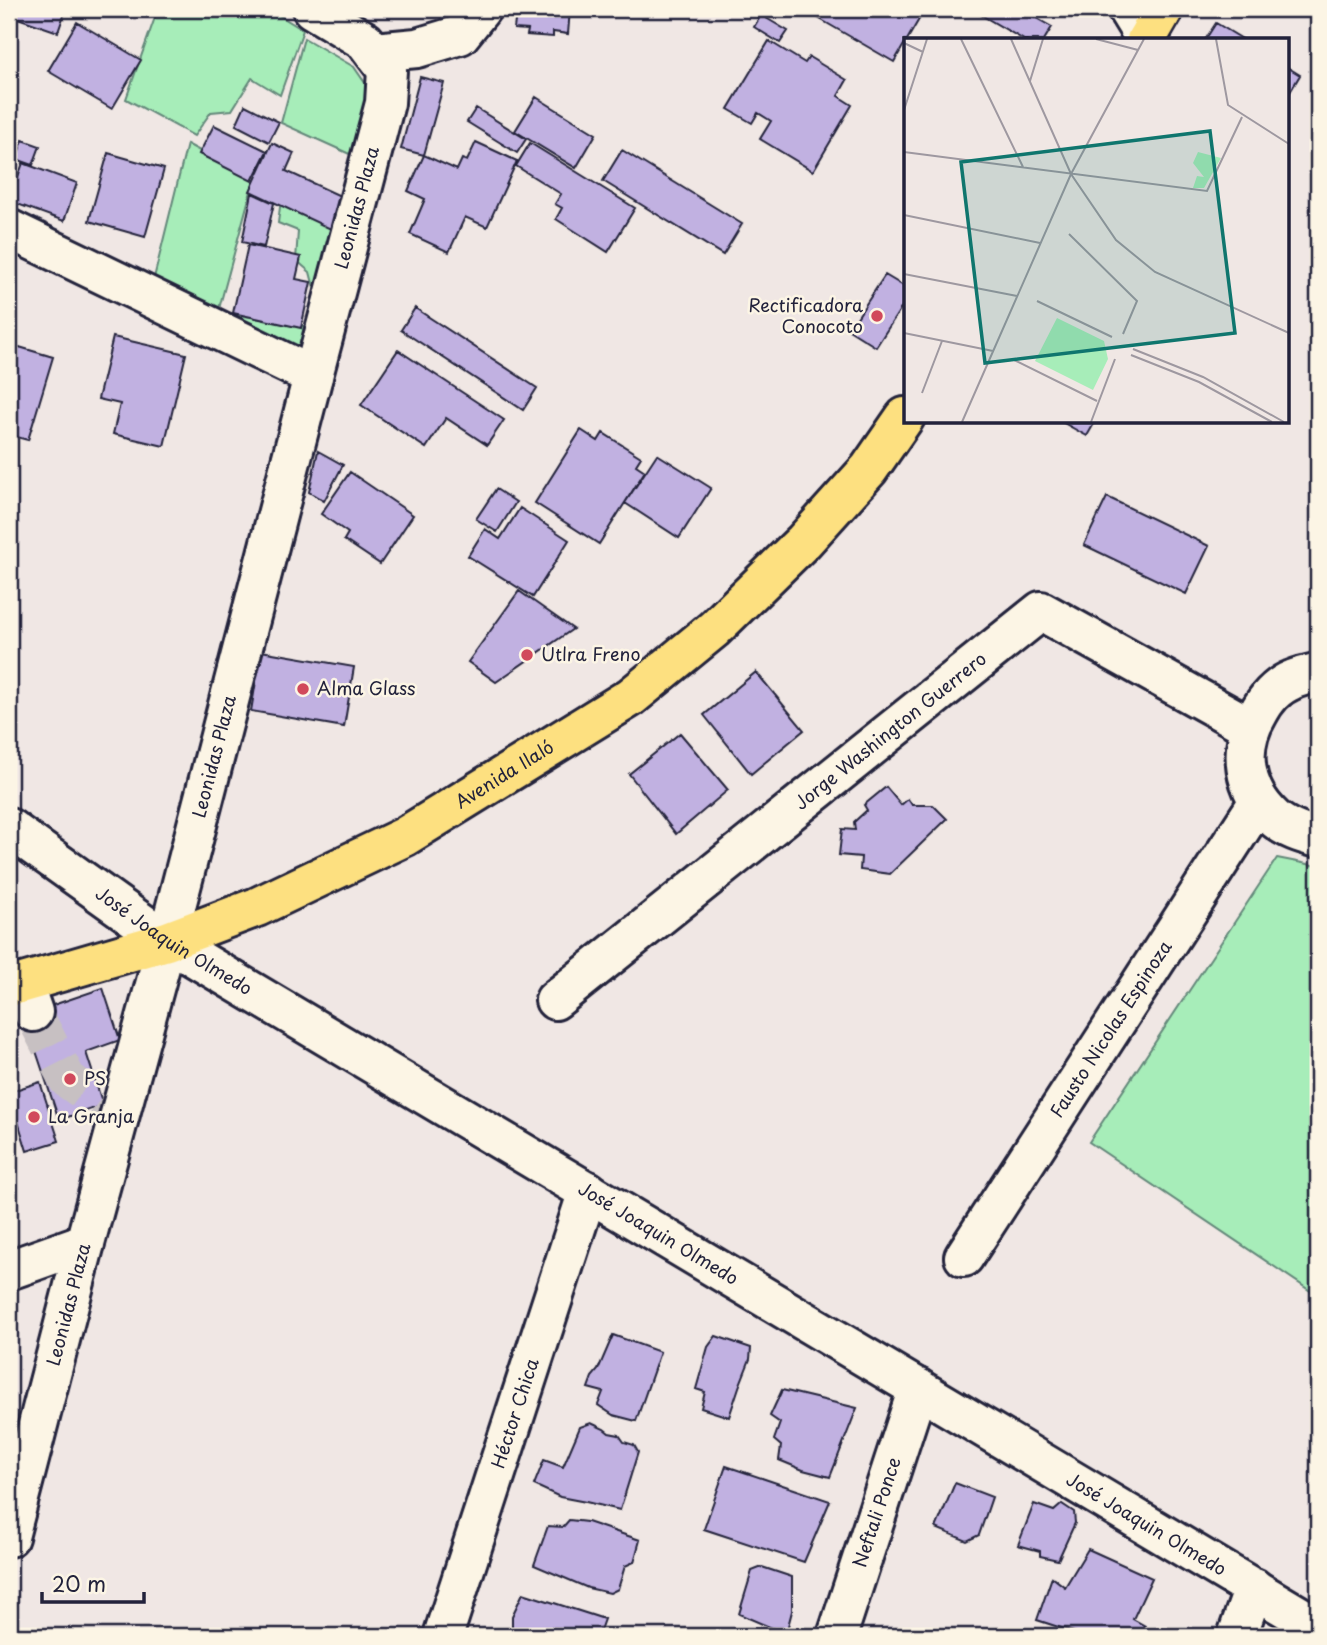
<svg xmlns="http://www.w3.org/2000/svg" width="1327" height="1645" font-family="'Playpen Sans',sans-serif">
<rect width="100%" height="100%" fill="#f0e7e4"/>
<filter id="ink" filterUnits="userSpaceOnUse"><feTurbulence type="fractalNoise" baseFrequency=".0143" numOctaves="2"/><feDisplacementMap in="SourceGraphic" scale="14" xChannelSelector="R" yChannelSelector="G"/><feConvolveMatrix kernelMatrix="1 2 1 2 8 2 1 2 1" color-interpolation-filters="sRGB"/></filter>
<g filter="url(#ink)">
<path fill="#a7edb9" stroke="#64887a" stroke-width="2" d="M158 9H269L303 30 280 95 252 78 232 110 211 112 194 136 126 99Z
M304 38 354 67 365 83 369 103 354 156 281 123Z
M187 144 254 180 217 316 153 282Z
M282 191 335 221 315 291 310 272 296 260 298 231 278 223Z
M226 313 304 326 296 360Z
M1277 858 1318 866V1296L1089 1142Z"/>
<path fill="#c1b1e1" stroke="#22223b" stroke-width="2" d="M9 9H66L58 32 9 15Z
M511 9H570L568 34 553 32V37L527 35 528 30 514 29 516 12 511 11Z
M823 9H925L907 40H905V43L894 62 818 18Z
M971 9H1020L1052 27 1044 40H1024Z
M761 15 788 31 780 43 754 27Z
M77 22 141 60 112 109 48 71Z
M1216 23 1244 40H1205Z
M769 41 805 63 809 57 847 80 838 96 852 105 813 171 760 139 771 121 758 113 752 123 728 109Z
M1287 67 1300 75 1287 97Z
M420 77 444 83 424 155 401 149Z
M536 97 596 134 576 168 515 131Z
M245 105 279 122 269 142 236 125Z
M476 108 526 139 517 153 467 122Z
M214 125 267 151 252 181 199 154Z
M23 140 40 146 33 165 16 159Z
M476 142 517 161 487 227 465 217 449 252 410 234 425 199 408 191 424 155 457 170 462 159 467 161Z
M272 143 294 153 286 171 349 200 335 231 250 191Z
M530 143 635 208 608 252 556 219 562 208 555 204 561 194 516 166Z
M622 150 742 224 723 255 603 181Z
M108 153 164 169 145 237 89 221Z
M23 163 77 183 64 221 9 201Z
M252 193 274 203 264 247 242 242Z
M248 245 301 257 296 279 311 282 301 328 233 313Z
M885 275 905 287V302L876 347 849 330Z
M415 308 537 388 523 410 401 330Z
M113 337 186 354 164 446 113 434 120 404 98 399Z
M9 344 53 357 28 440 9 435Z
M398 350 504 420 487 445 446 418 426 448 361 405Z
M1062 422H1095L1087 436Z
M581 430 598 441 603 433 641 457 636 465 645 471 599 544 535 503Z
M318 451 343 465 324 501 309 492Z
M657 454 711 488 679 538 625 503Z
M350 472 413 515 380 564 344 540 348 533 321 514Z
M496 489 516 502 497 532 476 519Z
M1107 497 1209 546 1186 594 1084 545Z
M520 508 569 540 533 597 468 556 485 529 500 539Z
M519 591 573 629 496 682 468 662Z
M261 651 354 667 344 727 251 711Z
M756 672 804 730 751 774 704 715Z
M680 733 728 790 676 834 629 774Z
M886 787 901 805 908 799 912 805H933L947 819 890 874 860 870 861 857 839 855 842 829 855 830 854 822 867 810 864 805Z
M103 988 120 1040 86 1052 103 1105 59 1120 24 1015Z
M40 1082 59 1141 27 1151 9 1092Z
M613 1335 660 1352 636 1421 613 1415 598 1405 603 1392 588 1388 592 1377 598 1370Z
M716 1336 751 1348 750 1359 739 1387 729 1417 701 1408 705 1392 696 1389 708 1347Z
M782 1390 857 1408 830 1477 803 1470 779 1460 781 1446 774 1440 780 1423 770 1416Z
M591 1423 604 1429 609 1433 619 1435 624 1442 634 1445 638 1452 620 1510 586 1502 560 1497 534 1485 544 1460 563 1467 580 1427Z
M726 1466 830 1501 804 1562 704 1529Z
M955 1483 992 1497 979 1535 967 1541 936 1528Z
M1034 1504 1054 1511 1062 1504 1074 1512 1075 1523 1058 1560 1040 1556V1551L1018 1545Z
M569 1520 587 1522 640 1540 634 1562 625 1566 618 1589 610 1593 588 1588 534 1565 548 1526 563 1527Z
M1088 1549 1152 1578 1133 1619 1145 1626 1140 1636H1086L1037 1620 1052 1577 1065 1587Z
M762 1567 792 1577V1611L786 1634 739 1614 752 1571Z
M523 1593 604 1619 598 1636H512V1616Z"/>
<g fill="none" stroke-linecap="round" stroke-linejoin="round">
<path stroke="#c7c0c2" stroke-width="38" stroke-dasharray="38 19" stroke-linecap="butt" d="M33 1012 67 1079 103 1105"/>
<g stroke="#22223b" stroke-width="44">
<g id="minor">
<path d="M1127 9 1146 40"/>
<path d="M374 52 417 48 460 35 481 9"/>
<path d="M9 229 313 376"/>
<path d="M1318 672C1310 675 1300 676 1292 680 1277 686 1265 700 1258 714 1237 749 1243 790 1274 818 1286 829 1303 834 1318 838"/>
<path id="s1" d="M9 828 167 941 1318 1627"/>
<path d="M23 983 33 1012"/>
<path id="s2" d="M555 1000 1041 611 1250 727"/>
<path id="s3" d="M964 1257 1259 801"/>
<path d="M9 1270 85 1243"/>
<path id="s4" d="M9 1537 85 1243 167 941 313 376 385 103 387 70 365 41 312 9"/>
<path id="s5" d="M443 1636 588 1191"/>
<path id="s6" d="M837 1636 918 1388"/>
<path d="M1237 1636 1254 1588"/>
</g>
</g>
<g stroke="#22223b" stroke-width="44">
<g id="major">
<path d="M1146 40 1164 9"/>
<path id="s7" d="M9 987 167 941 257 907 404 837 631 697 714 629 804 541 869 469 905 417"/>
</g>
</g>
<use href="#minor" stroke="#fcf5e5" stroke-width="38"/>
<use href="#major" stroke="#fde080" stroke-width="38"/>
</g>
</g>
<g fill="#d1495b" stroke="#fcf5e5" stroke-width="2.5">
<circle cx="877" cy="316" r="7"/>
<circle cx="527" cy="655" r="7"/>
<circle cx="303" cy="689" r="7"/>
<circle cx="70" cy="1079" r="7"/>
<circle cx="34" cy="1117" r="7"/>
</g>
<g text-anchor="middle" stroke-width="5" stroke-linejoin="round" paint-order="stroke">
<g font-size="18" fill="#22223b" stroke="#fcf5e5">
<text dy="6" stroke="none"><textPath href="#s4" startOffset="1374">Leonidas Plaza</textPath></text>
<text dy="6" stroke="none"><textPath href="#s2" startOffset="430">Jorge Washington Guerrero</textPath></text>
<text dy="6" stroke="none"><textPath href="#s4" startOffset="807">Leonidas Plaza</textPath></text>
<text dy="6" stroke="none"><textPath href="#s7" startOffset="542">Avenida Ilaló</textPath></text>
<text dy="6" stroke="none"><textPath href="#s1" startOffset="200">José Joaquin Olmedo</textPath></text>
<text dy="6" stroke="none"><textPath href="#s3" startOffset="271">Fausto Nicolas Espinoza</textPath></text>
<text dy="6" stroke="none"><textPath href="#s1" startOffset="766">José Joaquin Olmedo</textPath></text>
<text dy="6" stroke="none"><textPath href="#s4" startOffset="240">Leonidas Plaza</textPath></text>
<text dy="6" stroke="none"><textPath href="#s5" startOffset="234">Héctor Chica</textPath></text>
<text dy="6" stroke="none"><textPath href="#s6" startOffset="130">Neftali Ponce</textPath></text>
<text dy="6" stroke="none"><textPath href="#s1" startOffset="1334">José Joaquin Olmedo</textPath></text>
</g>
<g font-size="18" fill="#22223b" stroke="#fcf5e5" text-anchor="start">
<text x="863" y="312" text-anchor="end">Rectificadora<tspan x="863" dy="21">Conocoto</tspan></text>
<text x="541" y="661">Utlra Freno</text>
<text x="317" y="695">Alma Glass</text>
<text x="84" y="1085">PS</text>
<text x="48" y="1123">La Granja</text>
</g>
</g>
<g transform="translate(904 38)">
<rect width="385" height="385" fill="#f0e7e4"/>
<path d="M294 114 317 120 300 150H289L293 138 300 139 289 125ZM153 280 200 303 204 321 189 352 131 323Z" fill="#a7edb9"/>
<path fill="none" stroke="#9e98a0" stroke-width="2" d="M57 1 119 129M107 1 167 136 212 202 251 234 385 295M192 1 234 12M312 1 324 67 385 106M0 5 19 14M126 43 139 1M0 72 23 1M0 114 303 153 338 79M0 177 136 205M165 196 233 263 219 296M0 236 113 258M133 263 208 299M0 295 89 313M229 311 299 339 380 384M227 317 295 344 368 384M108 321 193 363M18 355 38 303M58 384 167 136 240 1M187 384 211 321"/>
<path fill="#0f766e" fill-opacity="0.15" stroke="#0f766e" stroke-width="3.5" d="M306 93 331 295 81 325 57 124Z"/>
<rect width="385" height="385" fill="none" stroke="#22223b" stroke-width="3.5"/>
</g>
<rect width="1327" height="1645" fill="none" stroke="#fcf5e5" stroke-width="35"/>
<rect x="18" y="18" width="1292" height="1610" fill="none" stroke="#22223b" stroke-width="2.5" filter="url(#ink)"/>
<path d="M42 1592v10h102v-10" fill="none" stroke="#22223b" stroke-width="3.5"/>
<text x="52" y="1592" font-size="21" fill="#22223b" stroke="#fcf5e5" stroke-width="5" paint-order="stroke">20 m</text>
</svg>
